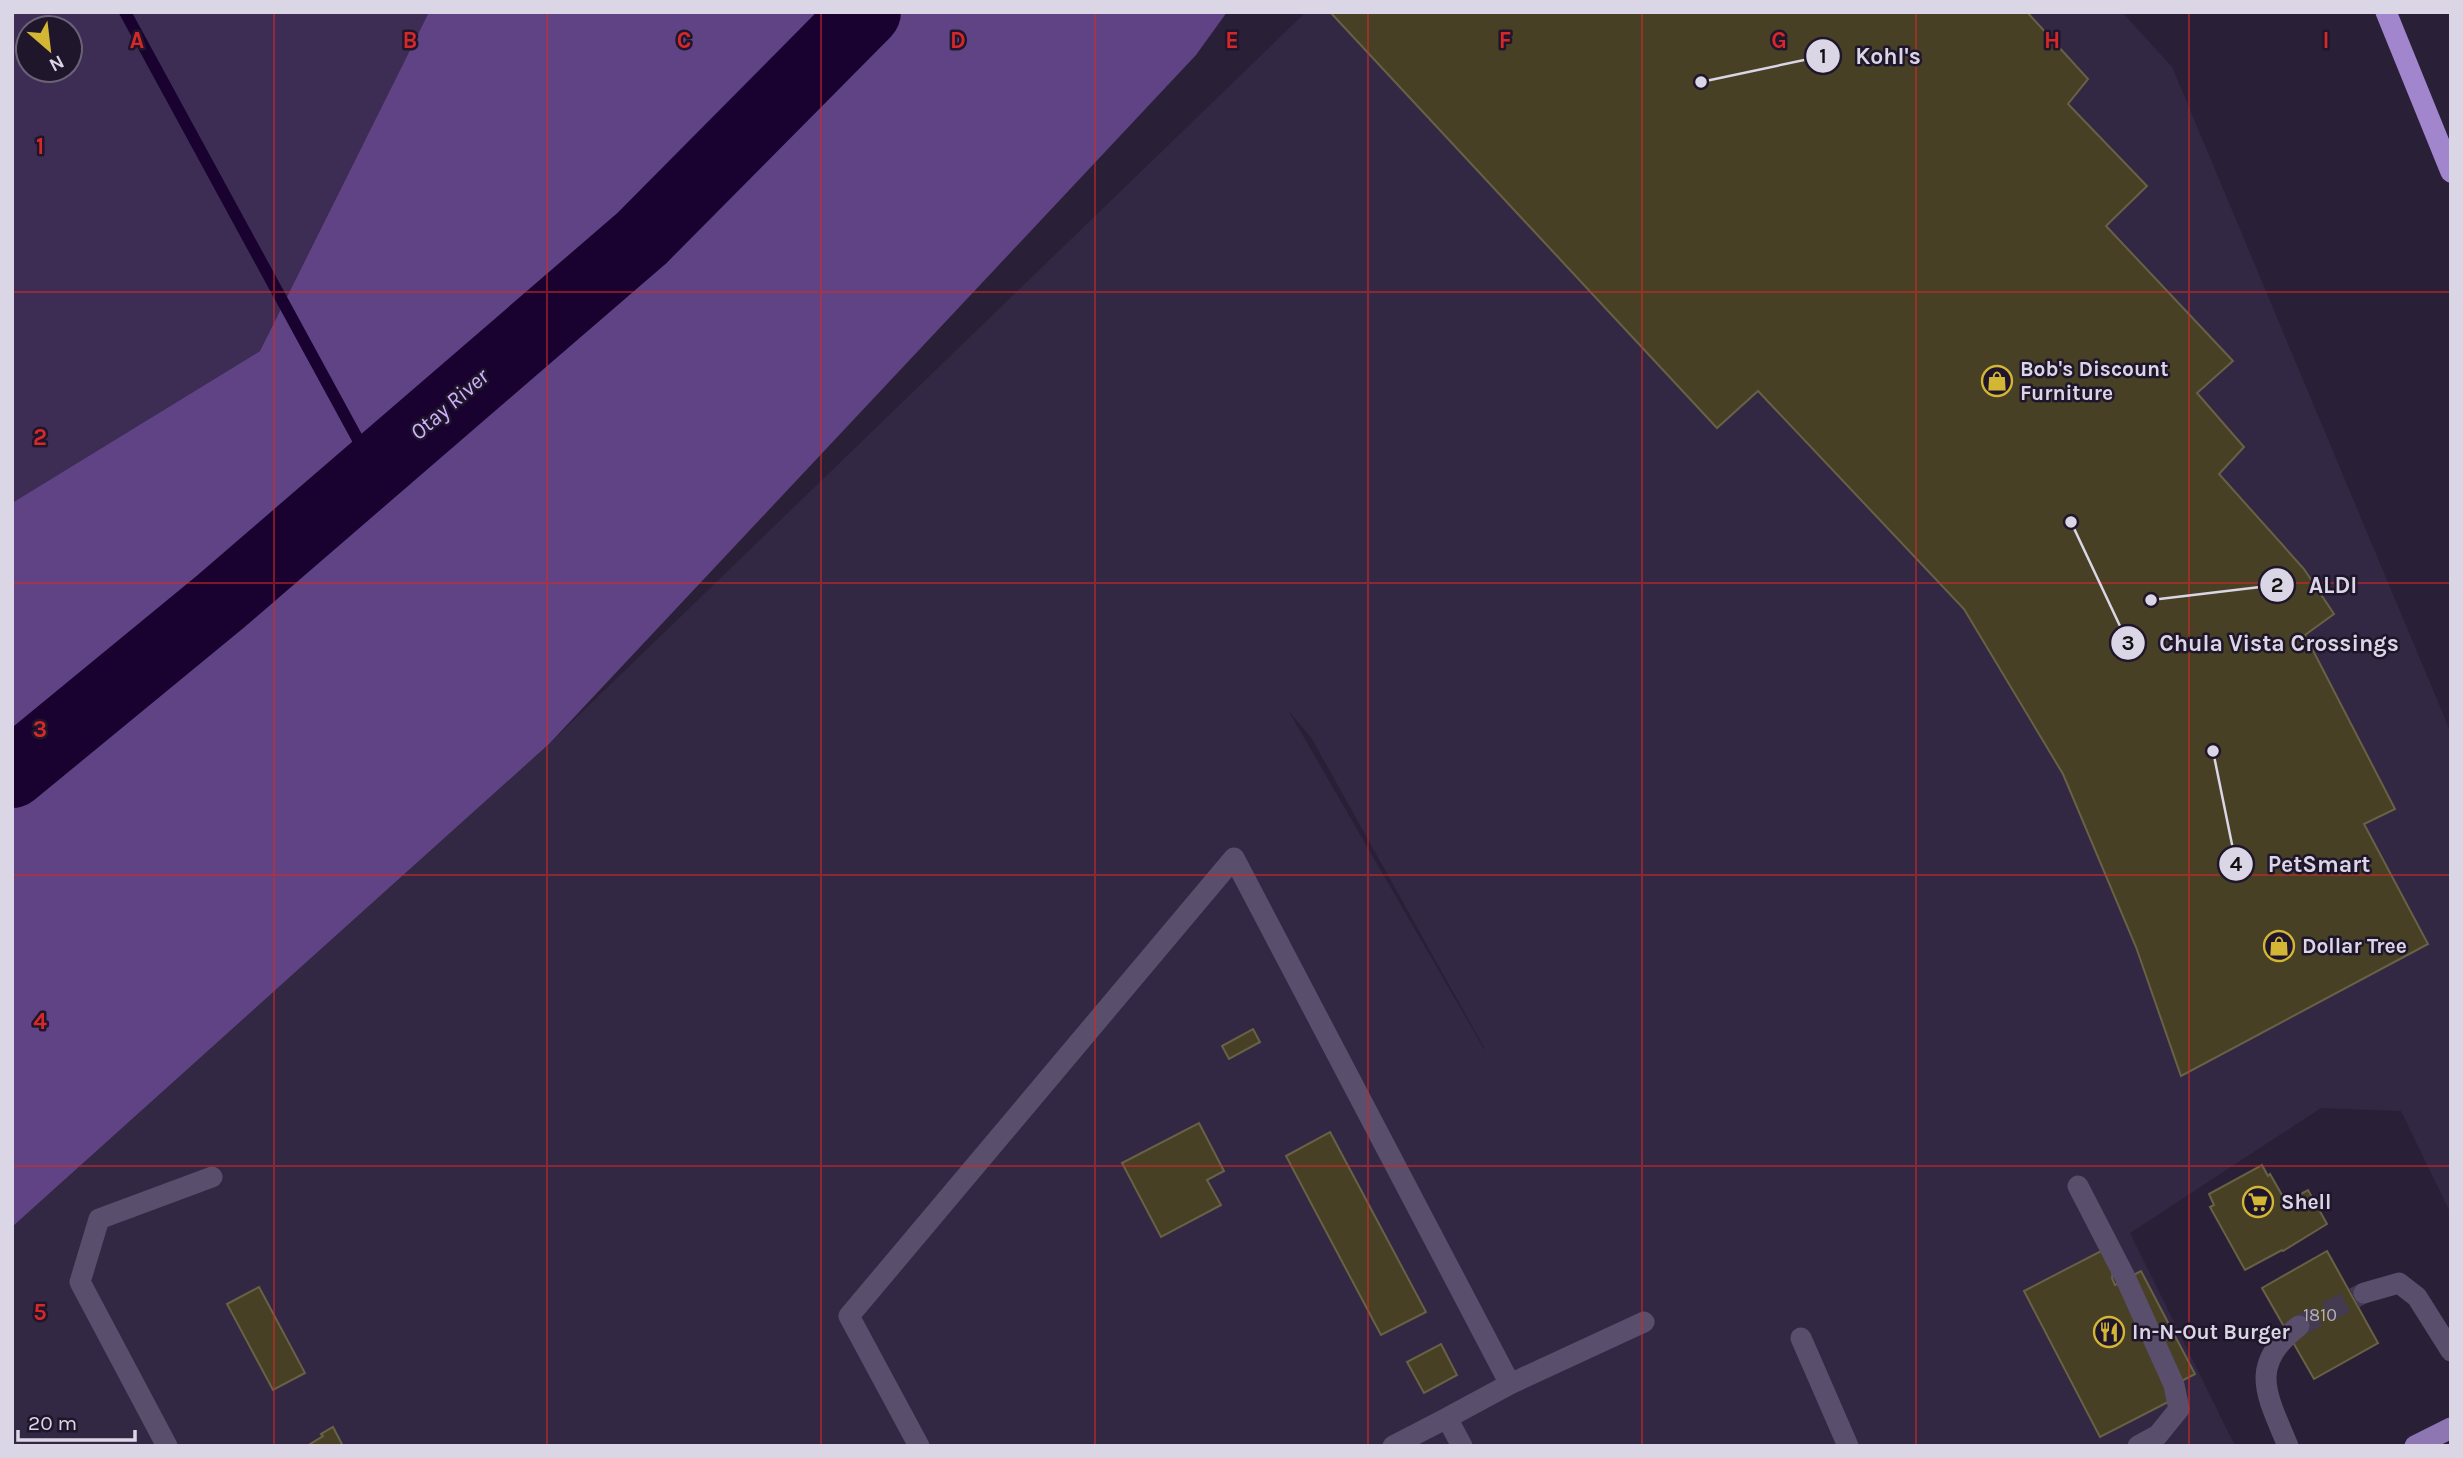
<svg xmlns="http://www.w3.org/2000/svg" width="2463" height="1458" font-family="Karla,sans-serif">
<rect width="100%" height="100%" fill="#292037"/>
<path fill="#322844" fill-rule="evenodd" d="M1306 12H2122L2172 67 2451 733V1214L2401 1111 2321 1108 2130 1233 2235 1446H12V1227L549 744ZM1288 710 1312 739 1485 1049H1484Z"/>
<path fill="#3d2d55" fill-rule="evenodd" d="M12 12H429L260 351 12 503ZM28 28H70V70H28Z"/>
<path fill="#5f4384" d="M429 12H1227L1196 55 549 744 12 1227V503L260 351Z"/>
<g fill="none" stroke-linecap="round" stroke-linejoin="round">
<path stroke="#19022f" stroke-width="12" d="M125 12 374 469"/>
<path stroke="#19022f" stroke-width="70" d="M12 773 220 602 642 238 866 12"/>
</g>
<path fill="#474025" stroke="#696145" stroke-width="2" d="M1330 12H2027L2088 79 2068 104 2147 186 2106 226 2233 361 2197 393 2244 447 2219 474 2304 569 2334 614 2305 635 2395 809 2364 824 2428 944 2181 1076 2136 947 2063 774 1964 609 1758 391 1717 428Z
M1253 1029 1260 1042 1229 1059 1222 1046Z
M1199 1123 1224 1171 1207 1180 1221 1205 1161 1237 1122 1163Z
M1330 1132 1426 1312 1381 1335 1286 1156Z
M2262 1165 2268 1176 2270 1174 2286 1202 2308 1190 2327 1224 2283 1251 2282 1250 2245 1270 2210 1207 2214 1205 2209 1194Z
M2103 1250 2113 1270 2112 1278 2115 1285 2141 1271 2195 1374 2166 1389 2172 1400 2100 1437 2024 1291Z
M2327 1251 2378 1343 2314 1379 2262 1288Z
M259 1287 305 1373 273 1390 227 1304Z
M1441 1344 1457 1375 1424 1393 1407 1362Z
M333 1427 343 1446H307L323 1436 321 1434Z"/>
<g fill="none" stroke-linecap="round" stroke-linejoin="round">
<path stroke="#443b51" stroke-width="21" stroke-dasharray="21 10" stroke-linecap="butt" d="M2299 1326 2364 1293"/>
<path stroke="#827b8e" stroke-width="4.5" stroke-dasharray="2 5" stroke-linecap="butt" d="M12 13 18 12"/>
<path stroke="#594e6b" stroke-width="21" d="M2078 1186 2126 1279 2174 1385 2179 1409 2158 1435 2138 1446
M2364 1293 2399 1283 2417 1297 2451 1351
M1801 1338 1848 1446
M167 1446 80 1282 99 1219 212 1177
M919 1446 849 1316 1234 858 1510 1384
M1393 1446 1447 1418
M1462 1446 1447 1418 1510 1384 1644 1322
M2288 1446C2267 1395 2247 1365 2299 1326"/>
<path stroke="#8d76b1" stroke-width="21" d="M2415 1446 2451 1428"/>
<path stroke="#a286cd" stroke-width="21" d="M2386 12 2451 172"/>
</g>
<path fill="none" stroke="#d62828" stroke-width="2" stroke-opacity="0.55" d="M274 12V1446M547 12V1446M821 12V1446M1095 12V1446M1368 12V1446M1642 12V1446M1916 12V1446M2189 12V1446M12 292H2451M12 583H2451M12 875H2451M12 1166H2451"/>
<defs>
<g id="shop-ring" transform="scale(1.575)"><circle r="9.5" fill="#1f162c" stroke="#d4b635" stroke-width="1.5"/><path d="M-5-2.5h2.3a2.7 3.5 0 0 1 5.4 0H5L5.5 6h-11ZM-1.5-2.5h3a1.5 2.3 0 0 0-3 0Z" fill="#d4b635"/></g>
<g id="supermarket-ring" transform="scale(1.575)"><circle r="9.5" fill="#1f162c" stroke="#d4b635" stroke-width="1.5"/><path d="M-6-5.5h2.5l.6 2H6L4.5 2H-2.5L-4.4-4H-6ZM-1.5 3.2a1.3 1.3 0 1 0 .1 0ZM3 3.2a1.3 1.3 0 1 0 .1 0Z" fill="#d4b635"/></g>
<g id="restaurant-ring" transform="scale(1.575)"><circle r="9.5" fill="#1f162c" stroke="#d4b635" stroke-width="1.5"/><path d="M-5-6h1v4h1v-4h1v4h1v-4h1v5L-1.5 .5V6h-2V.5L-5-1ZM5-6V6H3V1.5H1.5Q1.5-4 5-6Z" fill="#d4b635"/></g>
</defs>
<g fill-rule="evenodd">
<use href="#shop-ring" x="1997" y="381"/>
<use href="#shop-ring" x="2279" y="946"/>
<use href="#supermarket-ring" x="2258" y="1202"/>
<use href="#restaurant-ring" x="2109" y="1332"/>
</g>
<g text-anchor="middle" stroke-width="5" stroke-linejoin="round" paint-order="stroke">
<g font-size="18" fill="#b6b0b5">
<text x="2320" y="1321">1810</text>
</g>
<g font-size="21" font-weight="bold" fill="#dbd6e5" stroke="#1f162c" text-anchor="start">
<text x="2020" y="376">Bob's Discount<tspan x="2020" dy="24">Furniture</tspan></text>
<text x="2302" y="953">Dollar Tree</text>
<text x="2281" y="1209">Shell</text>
<text x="2132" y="1339">In-N-Out Burger</text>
</g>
<g font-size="23" font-style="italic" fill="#cfb2fe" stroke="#1f162c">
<text transform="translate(449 404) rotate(-41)" y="8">Otay River</text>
</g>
</g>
<g font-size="23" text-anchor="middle" font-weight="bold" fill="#d62828" stroke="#1f162c" stroke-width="5" stroke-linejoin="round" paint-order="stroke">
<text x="137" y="48">A</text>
<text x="410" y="48">B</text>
<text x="684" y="48">C</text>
<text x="958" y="48">D</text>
<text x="1232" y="48">E</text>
<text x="1505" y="48">F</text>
<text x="1779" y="48">G</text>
<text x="2052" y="48">H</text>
<text x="2326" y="48">I</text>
<text x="40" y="154">1</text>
<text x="40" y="445">2</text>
<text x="40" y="737">3</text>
<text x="40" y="1029">4</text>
<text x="40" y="1320">5</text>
</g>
<path fill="none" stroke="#dbd6e5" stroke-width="2.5" d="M1701 82L1823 56M2151 600L2277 585M2071 522L2128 643M2213 751L2236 864"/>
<g fill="#dbd6e5" stroke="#1f162c" stroke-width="2.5">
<circle cx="1701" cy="82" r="7"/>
<circle cx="2151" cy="600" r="7"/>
<circle cx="2071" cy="522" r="7"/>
<circle cx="2213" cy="751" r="7"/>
<circle cx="1823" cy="56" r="18"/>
<circle cx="2277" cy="585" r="18"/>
<circle cx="2128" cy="643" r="18"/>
<circle cx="2236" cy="864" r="18"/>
</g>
<g font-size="21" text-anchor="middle" font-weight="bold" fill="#111">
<text x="1823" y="63">1</text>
<text x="2277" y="592">2</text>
<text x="2128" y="650">3</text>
<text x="2236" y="871">4</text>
</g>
<g font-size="23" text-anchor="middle" font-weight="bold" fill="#dbd6e5" stroke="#1f162c" stroke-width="5" stroke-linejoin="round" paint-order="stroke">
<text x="1888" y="64">Kohl's</text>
<text x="2333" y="593">ALDI</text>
<text x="2279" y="651">Chula Vista Crossings</text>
<text x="2319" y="872">PetSmart</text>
</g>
<rect width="2463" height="1458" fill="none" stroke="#dbd6e5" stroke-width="28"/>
<g transform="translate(49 49) rotate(152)"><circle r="33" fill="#1f162c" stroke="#6a6376" stroke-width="2"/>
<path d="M0-5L12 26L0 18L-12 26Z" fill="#d4b635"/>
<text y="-10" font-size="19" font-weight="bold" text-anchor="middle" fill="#dbd6e5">N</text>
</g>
<path d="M18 1430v10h117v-10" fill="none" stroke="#dbd6e5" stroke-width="3.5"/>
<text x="28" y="1430" font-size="21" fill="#dbd6e5" stroke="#1f162c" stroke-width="5" paint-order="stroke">20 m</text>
</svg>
